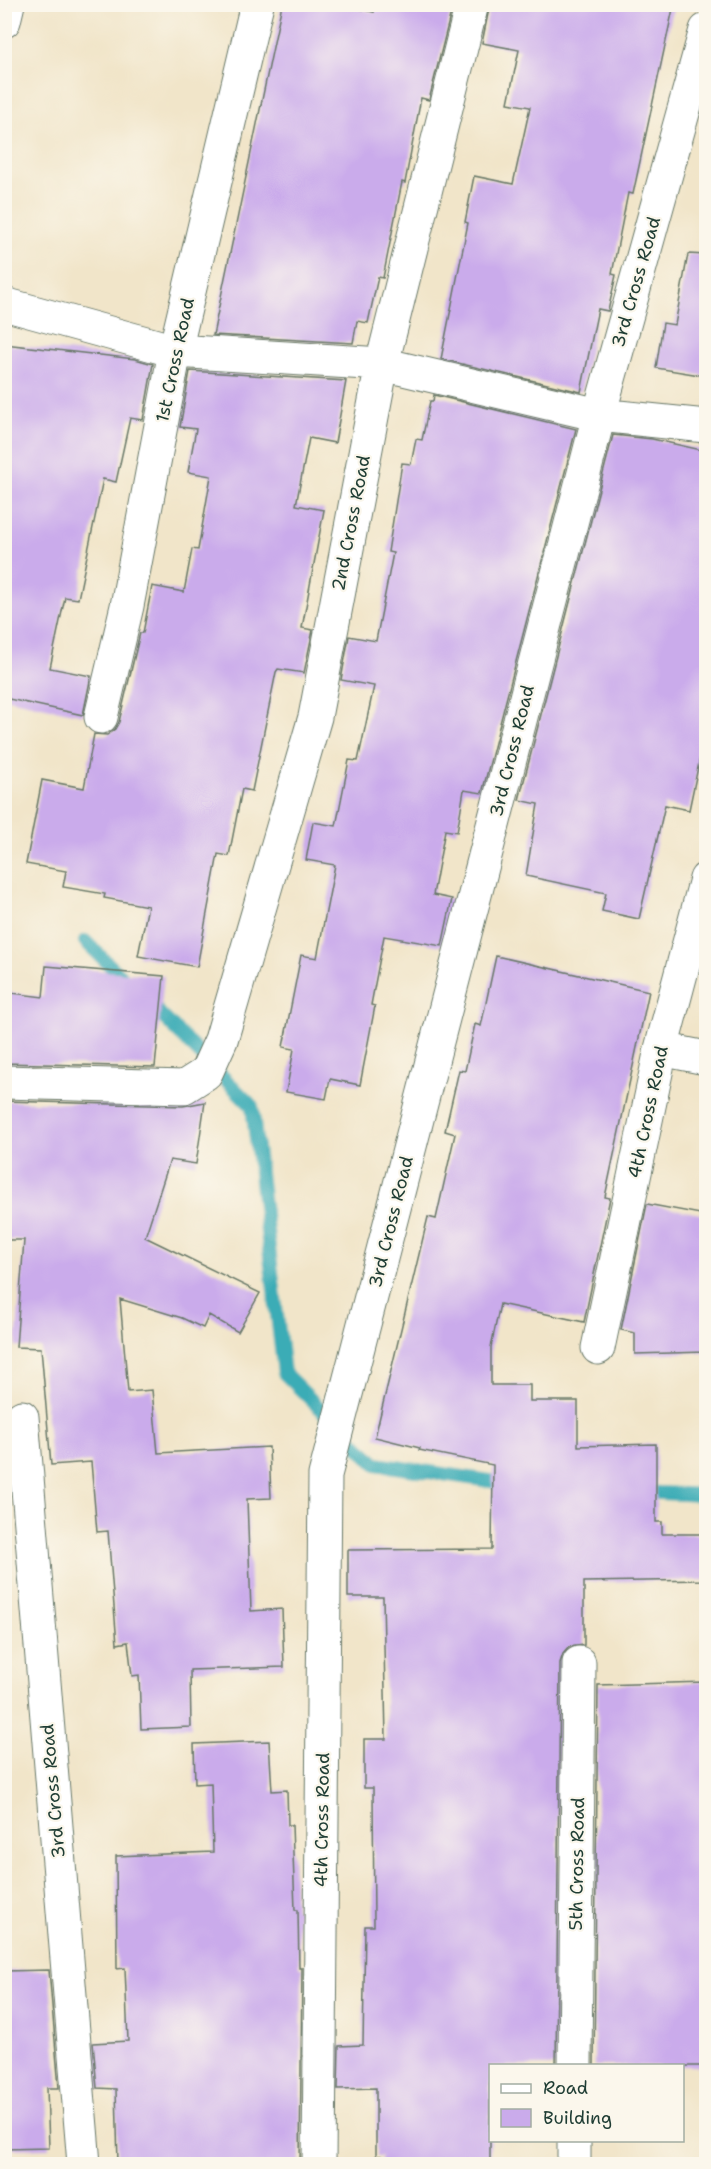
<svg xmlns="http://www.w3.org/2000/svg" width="711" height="2169" font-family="'Shantell Sans',sans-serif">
<rect width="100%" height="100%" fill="#fbf7ec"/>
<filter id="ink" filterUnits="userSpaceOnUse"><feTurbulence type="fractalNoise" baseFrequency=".0167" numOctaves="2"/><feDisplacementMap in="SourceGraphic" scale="12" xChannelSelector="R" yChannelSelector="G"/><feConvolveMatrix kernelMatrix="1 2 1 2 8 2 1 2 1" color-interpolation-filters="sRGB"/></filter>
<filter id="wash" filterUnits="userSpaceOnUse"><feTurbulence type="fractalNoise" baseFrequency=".008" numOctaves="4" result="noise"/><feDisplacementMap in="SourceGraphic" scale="24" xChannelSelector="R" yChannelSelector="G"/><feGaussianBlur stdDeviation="1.35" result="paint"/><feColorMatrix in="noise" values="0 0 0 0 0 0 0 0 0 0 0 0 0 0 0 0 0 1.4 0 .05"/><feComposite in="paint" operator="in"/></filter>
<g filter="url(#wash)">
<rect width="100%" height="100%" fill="#f1e5c9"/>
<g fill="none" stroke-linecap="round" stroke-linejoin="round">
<path stroke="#3bacb6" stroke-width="14" d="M85 941 129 984
M149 1003 252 1106 284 1373 376 1464 510 1484
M637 1492 706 1495"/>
</g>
<g id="blocks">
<path fill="#caabeb" d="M282 4H336L374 12 375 4H453L429 100 421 98 405 183 402 182 383 278 378 277 368 323 357 321 353 343 213 335Z
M490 4H674L633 194 628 193 612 274 616 275 608 311 598 309 581 392 441 359 468 223 465 222 474 176 513 184 530 107 508 103 519 50 482 43Z
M688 254 706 255V376L656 368 663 323 675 325Z
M4 344 135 359 153 364 143 420 130 418 116 482 103 479 78 599 65 597 50 668 91 676 83 715 4 698Z
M190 371 346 381 335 443 309 438 296 505 324 510 302 628 313 630 304 673 278 669 276 672 252 791 242 789 229 856 218 854 197 967 138 956 148 906 104 898 105 894 63 887 66 871 26 864 42 780 84 788 94 734 107 735 115 729 119 722 140 633H143L152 586 184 592 192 549 198 550 211 476 188 472 196 429 180 427Z
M434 395 576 429 482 793 464 790 457 832 445 830 433 895 452 899 442 946 384 936 371 1005 375 1006 360 1085 330 1079 326 1099 286 1092 294 1049 283 1047 301 955 317 958 335 865 306 860 313 822 336 826 349 760 358 761 374 686 341 680 349 636 376 641 393 553 388 552 402 463 411 464 416 439 422 440 430 401H433Z
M613 435 652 439 706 451V749L702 748 689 810 665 805 639 919 602 911 606 893 526 876 538 804 519 800Z
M496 956 649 991 605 1197 610 1198 584 1322 500 1304 491 1347V1385H530V1401H578V1446L656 1444V1522H662V1534H706V1580L584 1582V1645L569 1647 563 1654 560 1663 556 2066H490V2164H381V2156H376V2088L338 2089 339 2046 363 2045 365 1926H374L373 1788H364V1739H386L383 1597H348V1550L492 1549 493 1465 419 1450 420 1448 375 1437 428 1217 436 1219 455 1134 445 1131 459 1070 465 1071 475 1024 481 1026Z
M46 966 164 976 155 1067 4 1063V992L43 997Z
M4 1101 183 1106 205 1102 196 1164 170 1160 145 1237 260 1293 238 1332 209 1315 203 1328 182 1318 120 1299 128 1392 152 1390 158 1453 269 1447 271 1498 247 1499 251 1611 282 1609 284 1667 190 1670 191 1727 141 1729 139 1675 132 1676 128 1642 117 1644 108 1531 97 1532 91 1462 51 1465 41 1348 16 1347 24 1240H4Z
M647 1204 706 1215V1352L635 1354V1333L621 1330Z
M706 1682V2066H594L598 1685Z
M269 1741 272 1791 287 1790 288 1825H292L295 1910H298L299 1968H302L300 2164H118L116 2089 97 2088 93 2043 128 2041 125 1968 117 1969 116 1856 213 1852 211 1783 195 1784 194 1744Z
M49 1970 59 2088H47L49 2148 4 2149V1971Z"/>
</g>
</g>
<g filter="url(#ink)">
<use href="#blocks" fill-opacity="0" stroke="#687868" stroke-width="1.5"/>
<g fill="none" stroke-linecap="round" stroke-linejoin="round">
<g stroke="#687868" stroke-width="35">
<path id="minor" d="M4 21 8 4
M4 304 175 351 382 364 599 415 706 426
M101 717 127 606 175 351 257 4
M661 1049 706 1058
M4 1082 184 1087 206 1073 221 1040 315 717 382 364 472 4
M598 1348 661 1049 706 879
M22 1417 84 2164
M575 2066 579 1663
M319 2164 325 1475 599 415 706 30
M574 2164V2140"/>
</g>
<use href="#minor" stroke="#fff" stroke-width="33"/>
</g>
</g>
<g text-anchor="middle" stroke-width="4.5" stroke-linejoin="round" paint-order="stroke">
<g font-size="18" fill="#1f3d34" stroke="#fbf7ec">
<text transform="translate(636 282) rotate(-74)" y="6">3rd Cross Road</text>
<text transform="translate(175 360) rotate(-78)" y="6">1st Cross Road</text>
<text transform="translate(351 523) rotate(-79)" y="6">2nd Cross Road</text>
<text transform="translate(512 751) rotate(-76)" y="6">3rd Cross Road</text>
<text transform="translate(648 1112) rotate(-78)" y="6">4th Cross Road</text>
<text transform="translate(391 1222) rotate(-76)" y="6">3rd Cross Road</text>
<text transform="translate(53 1791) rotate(-95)" y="6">3rd Cross Road</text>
<text transform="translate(322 1820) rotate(-89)" y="6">4th Cross Road</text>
<text transform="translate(577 1864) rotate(-89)" y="6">5th Cross Road</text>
</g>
</g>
<rect width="711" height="2169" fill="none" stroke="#fbf7ec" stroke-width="24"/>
<rect x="489" y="2064" width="195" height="78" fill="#fbf7ec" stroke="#a3ada2" stroke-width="1.5"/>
<rect x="501" y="2084" width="30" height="9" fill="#ffffff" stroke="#a3ada2" stroke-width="1.5"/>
<text x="543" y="2094" font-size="18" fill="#1f3d34">Road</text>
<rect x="501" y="2109" width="30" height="18" fill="#caabeb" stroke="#a3ada2" stroke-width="1.5"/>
<text x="543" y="2124" font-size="18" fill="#1f3d34">Building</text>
</svg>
